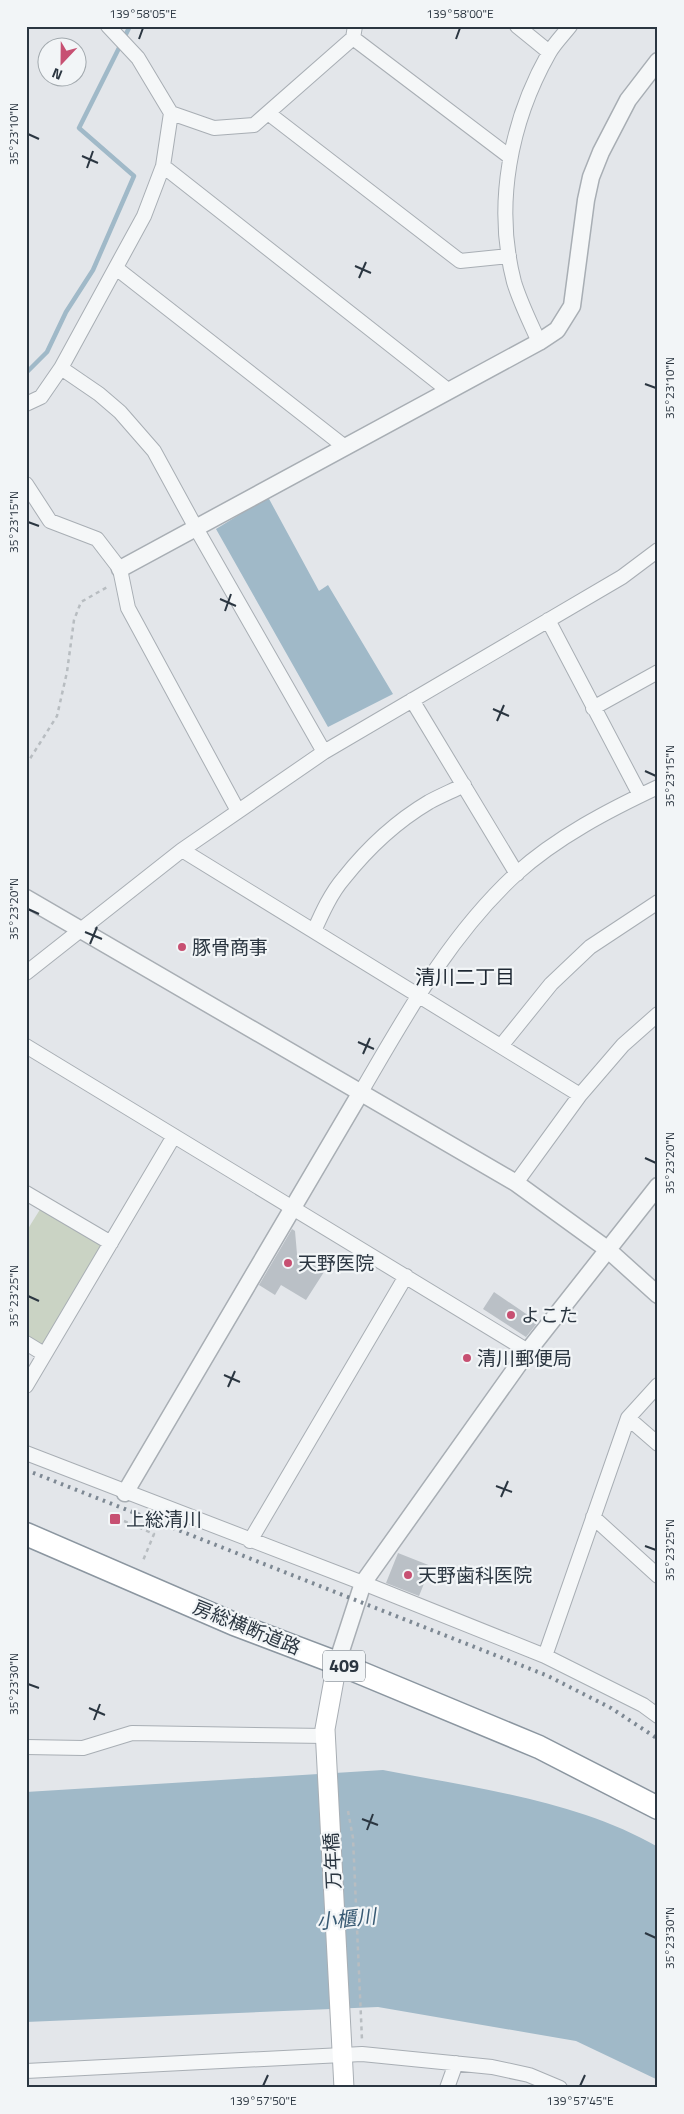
<svg xmlns="http://www.w3.org/2000/svg" width="684" height="2114" font-family="'Titillium Web','Noto Sans JP',sans-serif">
<rect width="100%" height="100%" fill="#e3e6ea"/>
<path fill="#cad3c4" d="M44 1203 111 1243 44 1354 26 1343V1232Z"/>
<path fill="#a0b9c8" d="M268 497 319 591 328 585 393 694 328 727 216 529Z
M383 1770C474 1788 577 1800 658 1847V2080L576 2041 378 2007 26 2022V1792Z"/>
<g fill="none" stroke-linecap="round" stroke-linejoin="round">
<path stroke="#a0b9c8" stroke-width="4.5" d="M26 373 47 352 66 312 93 270 134 176 79 128 130 26"/>
</g>
<path fill="#bac0c6" d="M292 1229 295 1231 297 1254 324 1272 306 1300 281 1285 275 1295 259 1285Z
M494 1292 538 1322 526 1337 483 1309Z
M398 1553 431 1566 419 1596 386 1583Z"/>
<g fill="none" stroke-linecap="round" stroke-linejoin="round">
<g stroke="#a8aeb4" stroke-width="16">
<path id="minor" d="M108 26 138 58 171 113 214 128 254 125 353 38 355 26
M517 26 549 52
M353 38 510 157
M268 113 460 261 509 256
M163 166 449 391
M116 268 345 447
M539 342C530 322 520 302 514 282 494 205 510 122 549 53 554 44 563 35 570 26
M61 368 99 394 120 412 154 451 196 528 324 752
M26 404 41 397 61 368 144 216 163 166 171 113
M26 484 50 521 97 539 120 569 128 608 238 811
M548 620 640 795
M412 700 517 874
M593 708 658 672
M182 850 580 1095
M314 931C322 913 331 893 344 878 367 849 397 821 429 802 440 796 452 791 464 785
M26 973 182 850 324 752 622 577 658 550
M26 1046 528 1351
M501 1046 551 984 590 947 658 902
M361 1092C406 1015 449 936 516 874 557 837 609 810 658 787
M516 1183 580 1095 623 1045 658 1014
M26 1193 111 1243
M26 1343 44 1354
M26 1386 174 1136
M628 1418 658 1444
M26 1453 363 1583 545 1656 643 1705 658 1716
M593 1517 658 1576
M250 1541 406 1276
M545 1656 628 1418 658 1385
M26 1747 83 1748 132 1733 326 1736
M26 2071 362 2054 492 2067 529 2075 560 2088
M447 2088 456 2063"/>
</g>
<g stroke="#a8aeb4" stroke-width="19">
<path id="tertiary" d="M120 569 539 342 557 330 572 306 586 200 591 177 601 152 628 100 658 61
M26 898 516 1183 607 1249 658 1295
M125 1493 361 1092
M337 1663 363 1583 528 1351 658 1186"/>
</g>
<g stroke="#a8aeb4" stroke-width="21">
<path id="secondary" d="M337 1663 325 1729 344 2088"/>
</g>
<g stroke="#8b96a0" stroke-width="25">
<path id="trunk" d="M26 1534 234 1624 337 1663 539 1747 658 1808"/>
</g>
<path stroke="#b8bdc1" stroke-width="2.5" stroke-dasharray="4 4" stroke-linecap="butt" d="M26 765 57 716 67 672 74 620 81 602 109 586
M124 1521 154 1534 142 1563
M348 1811 353 1838 362 2040"/>
<use href="#minor" stroke="#f5f7f8" stroke-width="14"/>
<use href="#tertiary" stroke="#f5f7f8" stroke-width="16"/>
<use href="#secondary" stroke="#fff" stroke-width="19"/>
<use href="#trunk" stroke="#fff" stroke-width="22"/>
<path stroke="#7d8893" stroke-width="4" stroke-dasharray="2.5 5" stroke-linecap="butt" d="M26 1470 548 1676 611 1708 658 1739"/>
</g>
<path fill="none" stroke="#2b3641" stroke-width="2" d="M139 39 143 28M456 39 460 28M28 134 39 139M82 156 98 163M87 168 93 151M355 266 371 273M359 278 366 262M645 384 656 388M28 522 39 526M220 599 236 606M225 611 231 594M493 709 509 716M497 721 504 705M645 771 656 776M28 909 39 914M85 932 102 939M90 944 97 927M358 1042 374 1049M363 1054 370 1038M645 1158 656 1163M28 1296 39 1301M224 1375 240 1382M228 1387 235 1371M496 1486 512 1492M501 1497 508 1481M645 1546 656 1550M28 1684 39 1688M89 1708 105 1715M94 1720 100 1704M362 1819 378 1825M367 1830 373 1814M645 1933 656 1938M263 2086 268 2075M580 2086 585 2075"/>
<g fill="#c75072" stroke="#f2f5f7" stroke-width="2">
<circle cx="182" cy="947" r="5"/>
<circle cx="288" cy="1263" r="5"/>
<circle cx="511" cy="1315" r="5"/>
<circle cx="467" cy="1358" r="5"/>
<rect x="109" y="1513" width="12" height="12" rx="2.5"/>
<circle cx="408" cy="1575" r="5"/>
</g>
<g text-anchor="middle" stroke-width="4.5" stroke-linejoin="round" paint-order="stroke">
<rect fill="#f2f5f7" stroke="#676f78" stroke-width="1" x="323" y="1650.5" width="42" height="31" rx="4"/>
<g font-size="18" font-weight="bold" fill="#2b3641">
<text x="344" y="1672">409</text>
</g>
<g font-size="19" fill="#2b3641" stroke="#f2f5f7" text-anchor="start">
<text x="192" y="954">豚骨商事</text>
<text x="298" y="1270">天野医院</text>
<text x="521" y="1322">よこた</text>
<text x="477" y="1365">清川郵便局</text>
<text x="126" y="1526">上総清川</text>
<text x="418" y="1582">天野歯科医院</text>
</g>
<g font-size="19" fill="#2b3641" stroke="#f2f5f7">
<text transform="translate(247 1627) rotate(22)" y="7">房総横断道路</text>
<text transform="translate(332 1861) rotate(-93)" y="7">万年橋</text>
</g>
<g font-size="20" fill="#1d2732" stroke="#f2f5f7">
<text x="465" y="984">清川二丁目</text>
</g>
<g font-size="20" font-style="italic" fill="#385a73" stroke="#f2f5f7">
<text transform="translate(346 1919) rotate(-6)" y="7">小櫃川</text>
</g>
</g>
<rect width="684" height="2114" fill="none" stroke="#f2f5f7" stroke-width="55"/>
<g transform="translate(62 62) rotate(202)"><circle r="24" fill="#f2f5f7" stroke="#a2a9ae"/>
<path d="M0-4L9 19L0 12L-9 19Z" fill="#c75072"/>
<text y="-8" font-size="14" font-weight="bold" text-anchor="middle" fill="#2b3641">N</text>
</g>
<rect x="28" y="28" width="628" height="2058" fill="none" stroke="#2b3641" stroke-width="2"/>
<g font-size="12" text-anchor="middle" fill="#2b3641">
<text x="143" y="18">139°58'05"E</text>
<text x="460" y="18">139°58'00"E</text>
<text transform="translate(14 134) rotate(-90)" y="4">35°23'10"N</text>
<text transform="translate(670 388) rotate(-90)" y="4">35°23'10"N</text>
<text transform="translate(14 522) rotate(-90)" y="4">35°23'15"N</text>
<text transform="translate(670 776) rotate(-90)" y="4">35°23'15"N</text>
<text transform="translate(14 909) rotate(-90)" y="4">35°23'20"N</text>
<text transform="translate(670 1163) rotate(-90)" y="4">35°23'20"N</text>
<text transform="translate(14 1296) rotate(-90)" y="4">35°23'25"N</text>
<text transform="translate(670 1550) rotate(-90)" y="4">35°23'25"N</text>
<text transform="translate(14 1684) rotate(-90)" y="4">35°23'30"N</text>
<text transform="translate(670 1938) rotate(-90)" y="4">35°23'30"N</text>
<text x="263" y="2105">139°57'50"E</text>
<text x="580" y="2105">139°57'45"E</text>
</g>
</svg>
